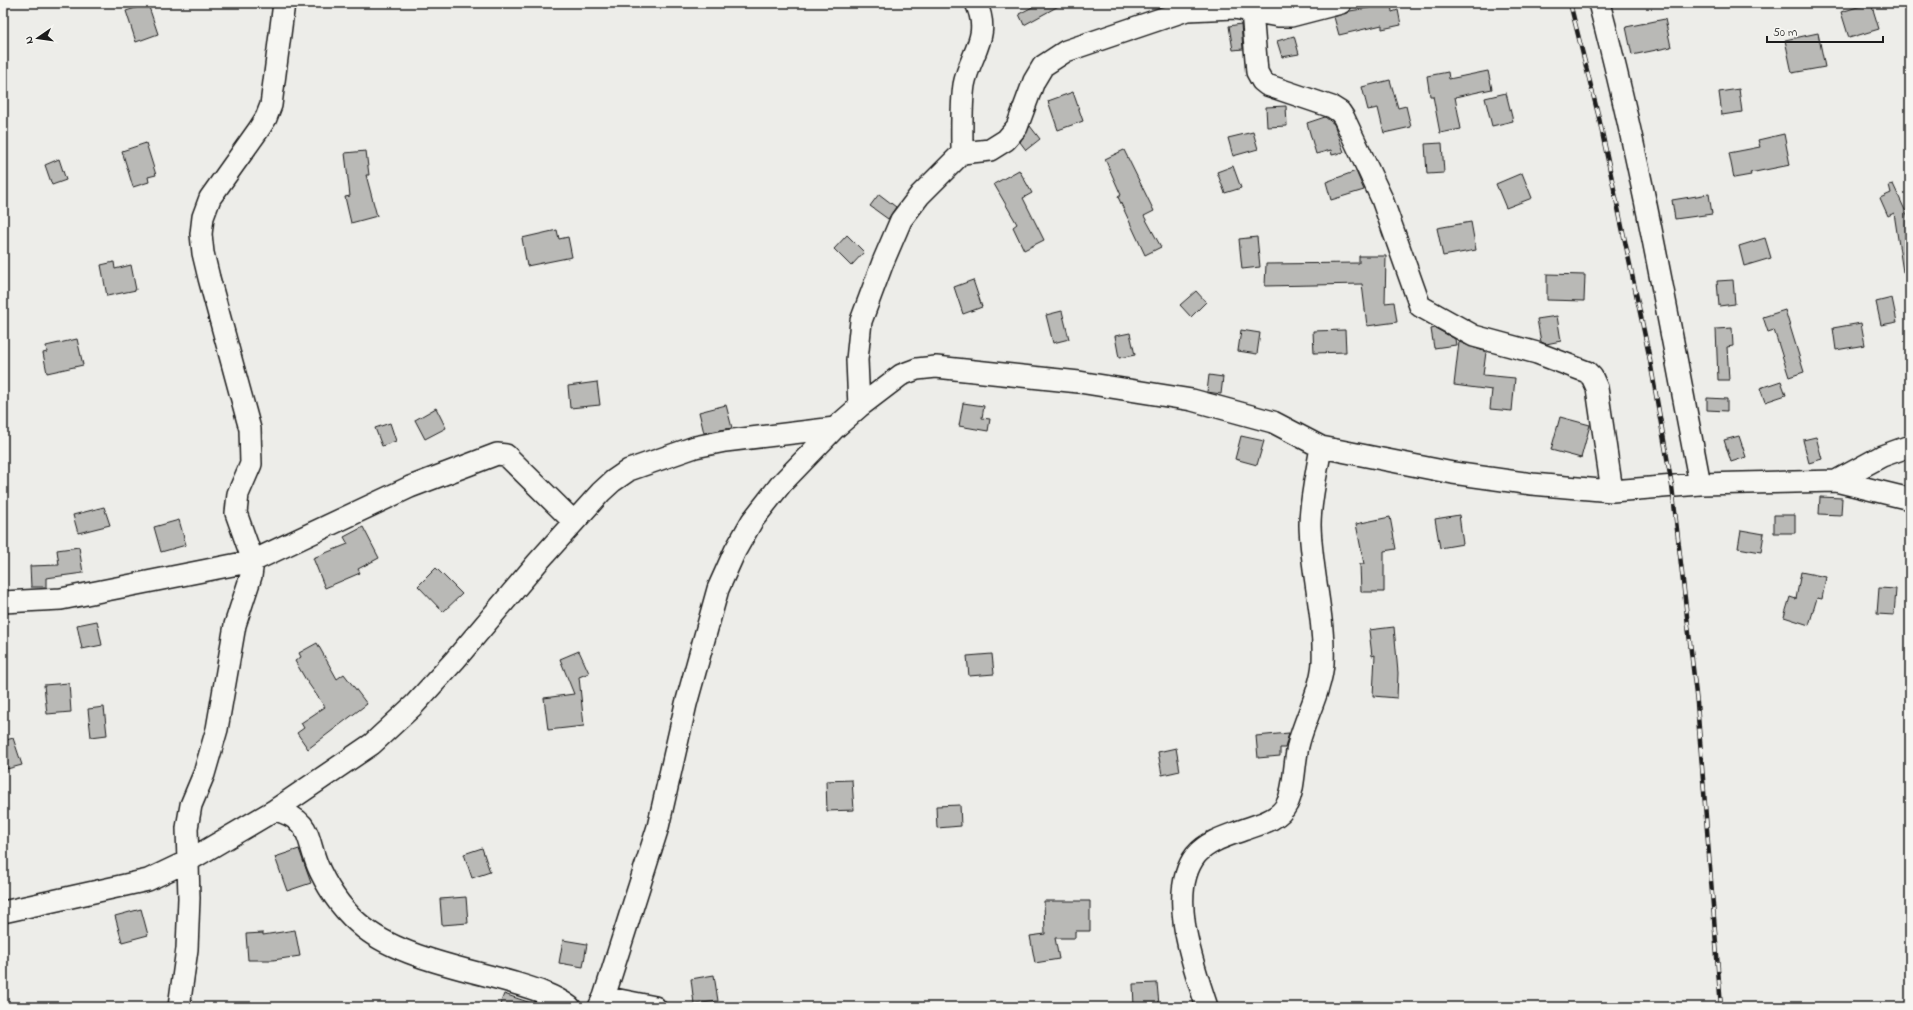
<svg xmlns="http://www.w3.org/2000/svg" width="1913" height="1010" font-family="'Indie Flower',sans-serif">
<rect width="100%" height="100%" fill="#edede9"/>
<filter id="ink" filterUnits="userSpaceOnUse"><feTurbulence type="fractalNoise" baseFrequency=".025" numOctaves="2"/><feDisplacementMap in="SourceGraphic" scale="8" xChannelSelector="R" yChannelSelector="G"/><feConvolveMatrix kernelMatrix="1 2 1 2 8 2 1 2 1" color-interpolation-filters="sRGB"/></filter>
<g filter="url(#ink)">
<path fill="#b9b9b6" stroke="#1c1c1c" d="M1040 3H1064L1024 25 1019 14Z
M1871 3 1879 29 1849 38 1841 12Z
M148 4 158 34 136 42 126 11Z
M1391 4 1392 12 1398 10 1401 25 1382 29V25L1339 35 1334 17 1350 11Z
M1665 19 1671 47 1632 55 1626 27Z
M1241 24 1243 49 1233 50 1229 26Z
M1818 33 1825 67 1792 73 1785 40Z
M1294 36 1299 54 1282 57 1277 41Z
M1488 71 1492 89 1455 97 1461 129 1440 133 1433 96H1430L1427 76 1448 72 1449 79Z
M1390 80 1398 108 1406 106 1411 127 1384 133 1378 108 1368 110 1362 87Z
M1739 89 1742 112 1722 115 1719 92Z
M1073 92 1083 121 1058 130 1048 101Z
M1506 93 1513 121 1492 126 1485 98Z
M1286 106 1287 126 1267 127 1266 107Z
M1325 117 1334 124 1344 152 1332 155 1331 150 1316 154 1307 123Z
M1030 126 1040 139 1026 150 1020 142Z
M1253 132 1258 149 1233 156 1228 138Z
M1784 134 1790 165 1750 173 1751 175 1734 178 1729 153 1760 147 1758 140Z
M146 143 156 175 148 177 149 182 133 187 122 151Z
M1442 143 1444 173 1427 174 1425 144Z
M1124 150 1154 211 1144 216 1161 247 1145 255 1118 197 1121 195 1105 159Z
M366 151 369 175H366L377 216 351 223 345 197 350 196 345 153Z
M59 159 66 180 52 185 45 165Z
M1233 166 1241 188 1225 193 1217 172Z
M1019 170 1032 193 1023 198 1044 240 1024 250 1013 227 1017 224 994 184Z
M1356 171 1364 190 1331 200 1326 182Z
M1522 173 1532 198 1506 208 1496 184Z
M1893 184 1910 221V271L1903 272 1894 213 1888 216 1880 198 1891 193 1889 185Z
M879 194 896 207 888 219 870 206Z
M1709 194 1712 214 1675 219 1672 200Z
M1471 222 1476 250 1443 256 1437 228Z
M557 230 559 239 568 237 572 257 527 266 522 238Z
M847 235 864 252 851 266 834 249Z
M1257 237 1260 267 1242 269 1239 239Z
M1765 238 1771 258 1744 266 1739 246Z
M1359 256H1386L1385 303 1394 302 1397 322 1367 326 1362 284 1265 286 1266 264 1359 263Z
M114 262 115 269 131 265 136 290 107 296 101 265Z
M1547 274 1585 275 1584 301 1547 300Z
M973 280 982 307 963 314 954 287Z
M1733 280 1735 304 1719 306 1717 281Z
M1196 291 1206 302 1191 317 1180 305Z
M1892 298 1897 322 1881 325 1876 302Z
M1785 310 1804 372 1789 377 1774 330 1768 332 1763 317Z
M1062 311 1069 339 1053 343 1046 315Z
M1557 316 1561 341 1546 344 1541 342 1537 319Z
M1861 323 1865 345 1836 350 1833 328Z
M1435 328 1455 339 1456 345 1434 348 1431 329Z
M1732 328 1733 346 1727 347 1729 380H1718L1716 329Z
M1241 330 1260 333 1257 354 1238 351Z
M1345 330 1346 352 1314 353 1313 331Z
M1130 333 1135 355 1119 358 1115 336Z
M77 339 83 365 47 373 43 353 47 352 46 346Z
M1459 342 1486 352 1483 375 1515 378 1512 411 1490 409 1492 390 1454 385Z
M1209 375 1223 377 1221 394 1207 392Z
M1781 381 1786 395 1765 402 1760 388Z
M597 382 600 405 570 408 568 386Z
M1707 398 1727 399V411L1707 410Z
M963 403 984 406 982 418 990 419 988 431 959 426Z
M726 405 732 428 704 433 699 412Z
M436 408 446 428 425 439 415 420Z
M1560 417 1590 425 1581 458 1551 450Z
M390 423 396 441 382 446 375 428Z
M1241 436 1264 441 1257 465 1235 459Z
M1739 436 1746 457 1731 462 1724 440Z
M1816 437 1822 459 1809 463 1803 440Z
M1820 497 1842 498 1841 515 1819 514Z
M104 507 110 525 78 533 73 515Z
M1459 515 1463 544 1440 548 1435 519Z
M1774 515H1795V533H1774Z
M1390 517 1396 549 1384 551V592H1361L1360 564H1364L1356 524Z
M179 520 186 545 161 552 154 527Z
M363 527 379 558 358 569 360 573 325 588 313 558 348 544 344 537Z
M1741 530 1764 534 1761 552 1738 548Z
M79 547 83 573 46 578V587H31L30 566 59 565 57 550Z
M436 568 462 594 443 612 418 586Z
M1801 572 1826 577 1822 599 1817 598 1809 625 1784 617 1790 597 1796 599Z
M1879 588 1896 589 1894 615 1877 614Z
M97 621 102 645 82 649 77 625Z
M1394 627 1398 673 1397 698 1373 696 1375 655 1372 656 1369 630Z
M317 643 337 679 344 674 367 704 308 749 297 733 304 728 301 723 325 707 306 680 295 661 301 657 299 653Z
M579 651 589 673 579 677 584 726 548 730 544 698 574 694 560 659Z
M992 654 994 674 969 676 967 656Z
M69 683 71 712 47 714 44 685Z
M104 707 107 735 91 737 88 709Z
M1289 733 1285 748H1280V756L1258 758 1256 736Z
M13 738 22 765 7 769 3 756V741Z
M1176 748 1180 771 1162 775 1158 752Z
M852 780 854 810 827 811 826 781Z
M960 805 961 826 937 828 936 806Z
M482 848 490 872 472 878 464 854Z
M299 849 311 883 287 891 275 857Z
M466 897 468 923 442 925 440 899Z
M1044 901H1090V931H1075V938H1055L1059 959 1035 963 1030 936 1045 934Z
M141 909 148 935 122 942 115 916Z
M295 930 300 956 273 960H248L246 934 263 933V935Z
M563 940 587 944 583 967 559 963Z
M714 975 718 1001 694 1004 691 979Z
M1157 983 1159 1005 1134 1006 1133 984Z
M504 994 537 1005 536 1007H499Z"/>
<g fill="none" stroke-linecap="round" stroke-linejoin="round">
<g stroke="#1c1c1c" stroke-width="24">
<path id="minor" d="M1599 3C1641 161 1669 323 1700 484
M1252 11 1257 72 1262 81 1267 85 1332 107 1340 112 1344 118 1382 199 1420 306 1474 336 1537 353 1587 372 1592 377 1597 388 1612 491
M962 153C962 131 961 107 964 85 970 53 992 37 976 3
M859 407 857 360 861 321 883 262 901 220 920 195 962 153 990 150 1006 140 1017 127 1034 81 1043 66 1066 51 1187 10 1234 8 1278 16H1291L1341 3
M1836 481 1882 456 1910 446
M3 602 61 599 253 561 410 487 497 454 506 455 574 522
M275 810C315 821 305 840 320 871 330 892 345 913 364 928 400 957 466 969 511 982 531 988 553 994 570 1007
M3 912 148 880 188 861 275 810 372 744 414 705 455 660 537 563 601 492 613 481 629 470 695 447 725 441 835 428
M604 997 655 1007
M179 1007 187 949 189 898 187 828 191 805 204 774 217 729 235 625 251 576 253 561 236 513 238 494 251 464 250 429 209 278 203 253 201 234 203 217 210 198 259 129 266 118 271 105 284 3
M599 1007 604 997 658 827 686 704 718 589 735 551 752 521 781 484 835 428 859 407 901 375 917 369 936 367 1079 382 1192 400 1273 422 1321 447 1453 473 1532 484 1612 491 1700 484 1836 481 1910 499
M1207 1007C1194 967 1166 893 1196 855 1208 841 1227 836 1243 830 1260 824 1279 820 1287 804 1295 789 1294 759 1299 742 1306 716 1321 690 1323 663 1325 617 1311 571 1310 525 1310 500 1317 472 1321 447"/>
</g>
<use href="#minor" stroke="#f6f6f2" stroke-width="21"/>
<g stroke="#1c1c1c" stroke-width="4.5">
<path id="rail" d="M1570 3 1599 118 1649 355 1672 486 1697 703 1721 1007"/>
</g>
<use href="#rail" stroke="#f6f6f2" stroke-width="3" stroke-dasharray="9" stroke-linecap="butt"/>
</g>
</g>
<rect width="1913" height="1010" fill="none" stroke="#f6f6f2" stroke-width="16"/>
<rect x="8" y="8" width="1897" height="994" fill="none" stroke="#1c1c1c" stroke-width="1.5" filter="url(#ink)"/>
<g transform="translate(38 38) rotate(257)" stroke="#f6f6f2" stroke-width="3" paint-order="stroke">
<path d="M0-3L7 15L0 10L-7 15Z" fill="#1c1c1c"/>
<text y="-6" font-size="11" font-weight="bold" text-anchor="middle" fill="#1c1c1c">N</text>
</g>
<path d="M1767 36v6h116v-6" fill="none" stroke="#1c1c1c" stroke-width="2"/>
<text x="1773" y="36" font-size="12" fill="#1c1c1c" stroke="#f6f6f2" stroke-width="3" paint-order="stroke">50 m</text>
</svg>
